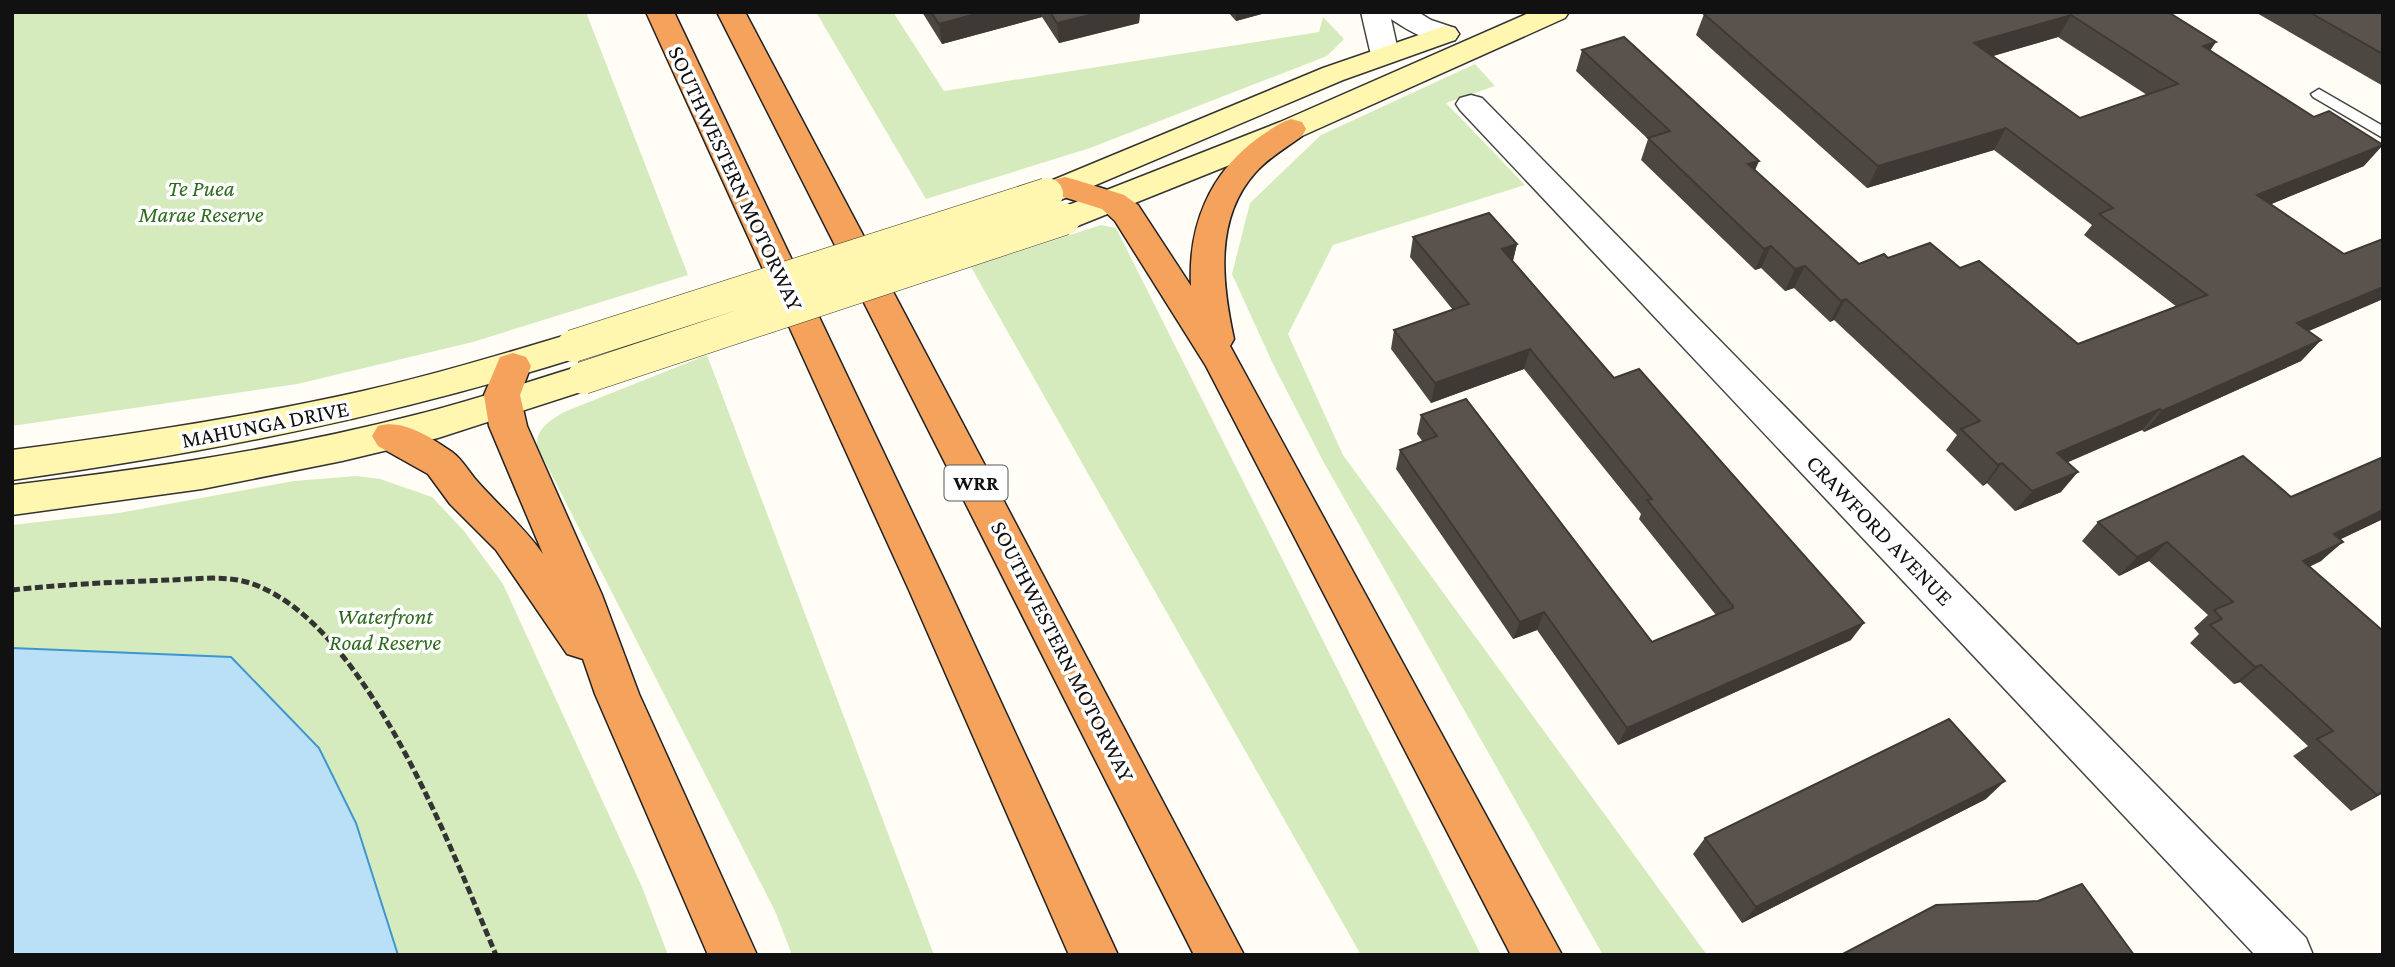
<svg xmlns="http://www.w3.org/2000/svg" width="2395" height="967" font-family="'Crimson Pro',serif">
<rect width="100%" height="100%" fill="#fffdf5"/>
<path fill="#d5ebbd" d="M12 12H586L688 275 473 342 297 384 12 426Z
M816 12H893L944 91 1319 32 1323 17 1344 39 1327 56 1090 148 926 199Z
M1475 64 1495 86 1446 103 1525 185 1333 245 1288 334 1343 455 1707 955H1603L1323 461 1273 364 1232 274 1250 203 1321 135Z
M1101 225 1116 228 1481 955H1361L971 267Z
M707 355 934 955H792L775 911 537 446C536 428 551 420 564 412Z
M356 476 380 479 432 497 464 531 503 584 642 887 668 955H12V525L119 513 294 481Z"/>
<path fill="#b9e0f7" stroke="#3f96cf" stroke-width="2" d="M12 648 231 657 319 748 356 823 398 955H12Z"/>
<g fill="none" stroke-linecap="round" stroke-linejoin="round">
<g stroke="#444" stroke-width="3">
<path id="lane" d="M2319 89 2383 126V138L2313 97 2311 94Z"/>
</g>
<g stroke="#444" stroke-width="3">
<path id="street" d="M1361 12H1418L1431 20 1455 28 1459 34 1455 40C1433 46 1409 31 1391 19L1399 55 1395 61 1385 64 1375 61 1371 55Z
M1471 95 1482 98 2306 938 2313 955H2255L1460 110 1456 104 1460 98Z"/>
</g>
<g stroke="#333" stroke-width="3">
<path id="secondary" d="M1531 12H1569L1565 18 1302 136 1075 227 1064 230 1053 227 1048 219 1053 211 1280 122Z
M1445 26 1455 28 1459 34 1455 40 1343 80 1058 201 1047 204 1036 201 1031 194 1036 187 1323 68Z
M573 333 586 337 591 346 586 355C396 415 209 453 12 480V450C130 435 247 417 363 391 434 375 503 354 573 333Z
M583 365 596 369 601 378 596 387 438 438 342 461 202 489 12 515V485C147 469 283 449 415 415 472 401 527 382 583 365Z"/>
</g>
<g stroke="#222" stroke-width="3">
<path id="highway" d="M646 12H674L949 590 1118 955H1069L909 590Z
M717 12H745L1244 955H1194Z
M1291 119 1302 122 1306 129 1302 136C1286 148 1268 158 1255 173 1214 219 1222 284 1234 339L1230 346 1562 955H1511L1206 366 1115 221 1102 209 1054 194 1049 187 1054 180 1065 177 1076 180 1124 195 1138 205 1191 286C1188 226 1209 174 1258 138 1269 131 1278 123 1291 119Z
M513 353 526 357 531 366 520 395 527 426 602 595 639 694 757 955H708L595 694 583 659 567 654 496 550 450 504 428 474 378 446 372 436 378 426C402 418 432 438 452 452 462 459 469 472 477 481 499 506 524 527 543 554L489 426 484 395 500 357Z"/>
</g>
<path stroke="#333" stroke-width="5" stroke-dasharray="8 3.5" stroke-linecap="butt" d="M12 590C65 584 118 582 171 580 196 579 225 575 250 583 367 622 451 849 496 955"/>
<use href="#lane" fill="#fff" fill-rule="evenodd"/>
<use href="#street" fill="#fff" fill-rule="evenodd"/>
<use href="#secondary" fill="#fff6b0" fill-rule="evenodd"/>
<use href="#highway" fill="#f5a25d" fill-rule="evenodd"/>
<g stroke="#333" stroke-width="33" stroke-linecap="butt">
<path id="secondary-bridge" d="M573 346 1047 194
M583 378 1064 219"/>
</g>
<use href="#secondary-bridge" stroke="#fff6b0" stroke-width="32"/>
</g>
<path fill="#4d4742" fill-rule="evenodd" d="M922 12H1140L1139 23 1059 43 1042 17 942 44Z
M1228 12H1269L1236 21Z
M2168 12 2210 51 2364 166 2271 204 2344 254 2383 239V299L2309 331 2321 340 2301 361 2144 432 2142 430 2067 462 2061 492 2015 511 1987 483 1983 486 1946 450 1957 435 1834 320 1830 322 1794 288 1785 291 1761 268 1755 270 1641 160 1648 139 1576 71 1582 50 1755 170 1859 264 1888 258 1960 268 2078 344 2177 307 2084 235 2092 225 1994 150 1867 188 1696 35 1704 14ZM2058 37 2147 95 2080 118 1992 56Z
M2255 12H2383V86Z
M1413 237 1517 244 1513 261 1614 378 1851 640 1618 745 1537 630 1513 639 1396 469 1400 450 1423 442 1417 434 1421 415 1652 642 1716 615 1639 519 1641 514 1524 369 1431 403 1391 349 1394 330 1453 310 1410 257Z
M2291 497 2383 519 2340 539 2321 561 2309 567 2383 793 2351 811 2293 756 2308 746 2240 682 2234 684 2190 643 2199 634 2194 628 2208 615 2149 561 2119 576 2082 541 2098 522Z
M1986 799 1742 923 1693 854 1705 838Z"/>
<path fill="#3f3936" d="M983 12H1042V17L942 44 939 24Z
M1102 12H1140L1139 23 1059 43 1057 23Z
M1236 12H1269L1236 21Z
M2071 15 2058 37 1963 65 1974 43Z
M2216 42 2202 63 2203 46Z
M2006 128 1994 150 1867 188 1878 166Z
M2383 145 2364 166 2240 217 2257 195Z
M1759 161 1750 182 1748 164Z
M1517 244 1512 264 1502 249Z
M1771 246 1761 268 1755 270 1764 249Z
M1805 266 1794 288 1785 291 1795 269Z
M2383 287V299L2278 344 2297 323Z
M1846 299 1834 320 1830 322 1841 301Z
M2321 340 2301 361 2144 432 2162 411Z
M1530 349 1524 369 1431 403 1435 383Z
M2160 409 2142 430 2041 474 2057 453Z
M2002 463 1987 483 1983 486 1998 465Z
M2078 472 2061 492 2015 511 2032 491Z
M2383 510V519L2312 553 2334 534Z
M2167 542 2149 561 2119 576 2137 557Z
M2343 542 2321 561 2282 579 2303 561Z
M1544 612 1537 630 1513 639 1520 622Z
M1864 623 1851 640 1618 745 1627 728Z
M2261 665 2240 682 2234 684 2255 667Z
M2005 781 1986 799 1742 923 1756 907Z
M2383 791V793L2351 811Z"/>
<path fill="#5a524d" stroke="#3f3936" stroke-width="2" fill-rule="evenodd" d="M931 12H983L939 24Z
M1050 12H1102L1057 23Z
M1708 12H2168L2216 42 2203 46 2314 117 2329 111 2383 145 2257 195 2344 254 2383 239V287L2297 323 2321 340 2162 411 2160 409 2057 453 2078 472 2032 491 2002 463 1998 465 1961 429 1980 421 1846 299 1841 301 1805 266 1795 269 1771 246 1764 249 1648 138 1670 131 1582 50 1624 37 1759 161 1748 164 1859 264 1884 254 1888 258 1930 243 1960 268 1979 261 2078 344 2207 295 2099 214 2113 208 2006 128 1878 166 1704 14ZM2071 15 2178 84 2080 118 1974 43Z
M2309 12H2383V54Z
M1489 213 1517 244 1502 249 1614 378 1639 369 1864 623 1627 728 1544 612 1520 622 1400 450 1437 436 1421 415 1466 399 1652 642 1733 608V606L1647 500 1652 499 1530 349 1435 383 1394 330 1469 304 1413 237Z
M2243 456 2291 497 2383 457V510L2334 534 2343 542 2303 561 2383 631V791L2377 795 2317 739 2333 731 2261 665 2255 667 2210 625 2222 619 2214 610 2233 602 2167 542 2137 557 2098 522Z
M1949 719 2005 781 1756 907 1705 838Z
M2082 884 2134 955H1841L1936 905 2038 901Z"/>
<g text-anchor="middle" stroke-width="7" stroke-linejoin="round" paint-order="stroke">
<rect fill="#fff" stroke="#585858" stroke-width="2" x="944.5" y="465.5" width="63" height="35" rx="5"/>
<g font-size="21" font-weight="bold" fill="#111">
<text x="976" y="490">WRR</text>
</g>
<g font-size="23" fill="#111" stroke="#fff">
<text transform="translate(736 178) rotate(65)" y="8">SOUTHWESTERN MOTORWAY</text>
<text transform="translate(265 424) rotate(-11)" y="8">MAHUNGA DRIVE</text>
<text transform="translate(1880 530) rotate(46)" y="8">CRAWFORD AVENUE</text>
<text transform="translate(1063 651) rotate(63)" y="8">SOUTHWESTERN MOTORWAY</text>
</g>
<g font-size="23" font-style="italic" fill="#2f6b1f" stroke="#fff">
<text x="201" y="196">Te Puea<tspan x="201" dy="26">Marae Reserve</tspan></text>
<text x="385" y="624">Waterfront<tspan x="385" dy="26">Road Reserve</tspan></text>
</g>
</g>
<rect width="2395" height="967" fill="none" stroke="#111111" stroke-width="28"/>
</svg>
